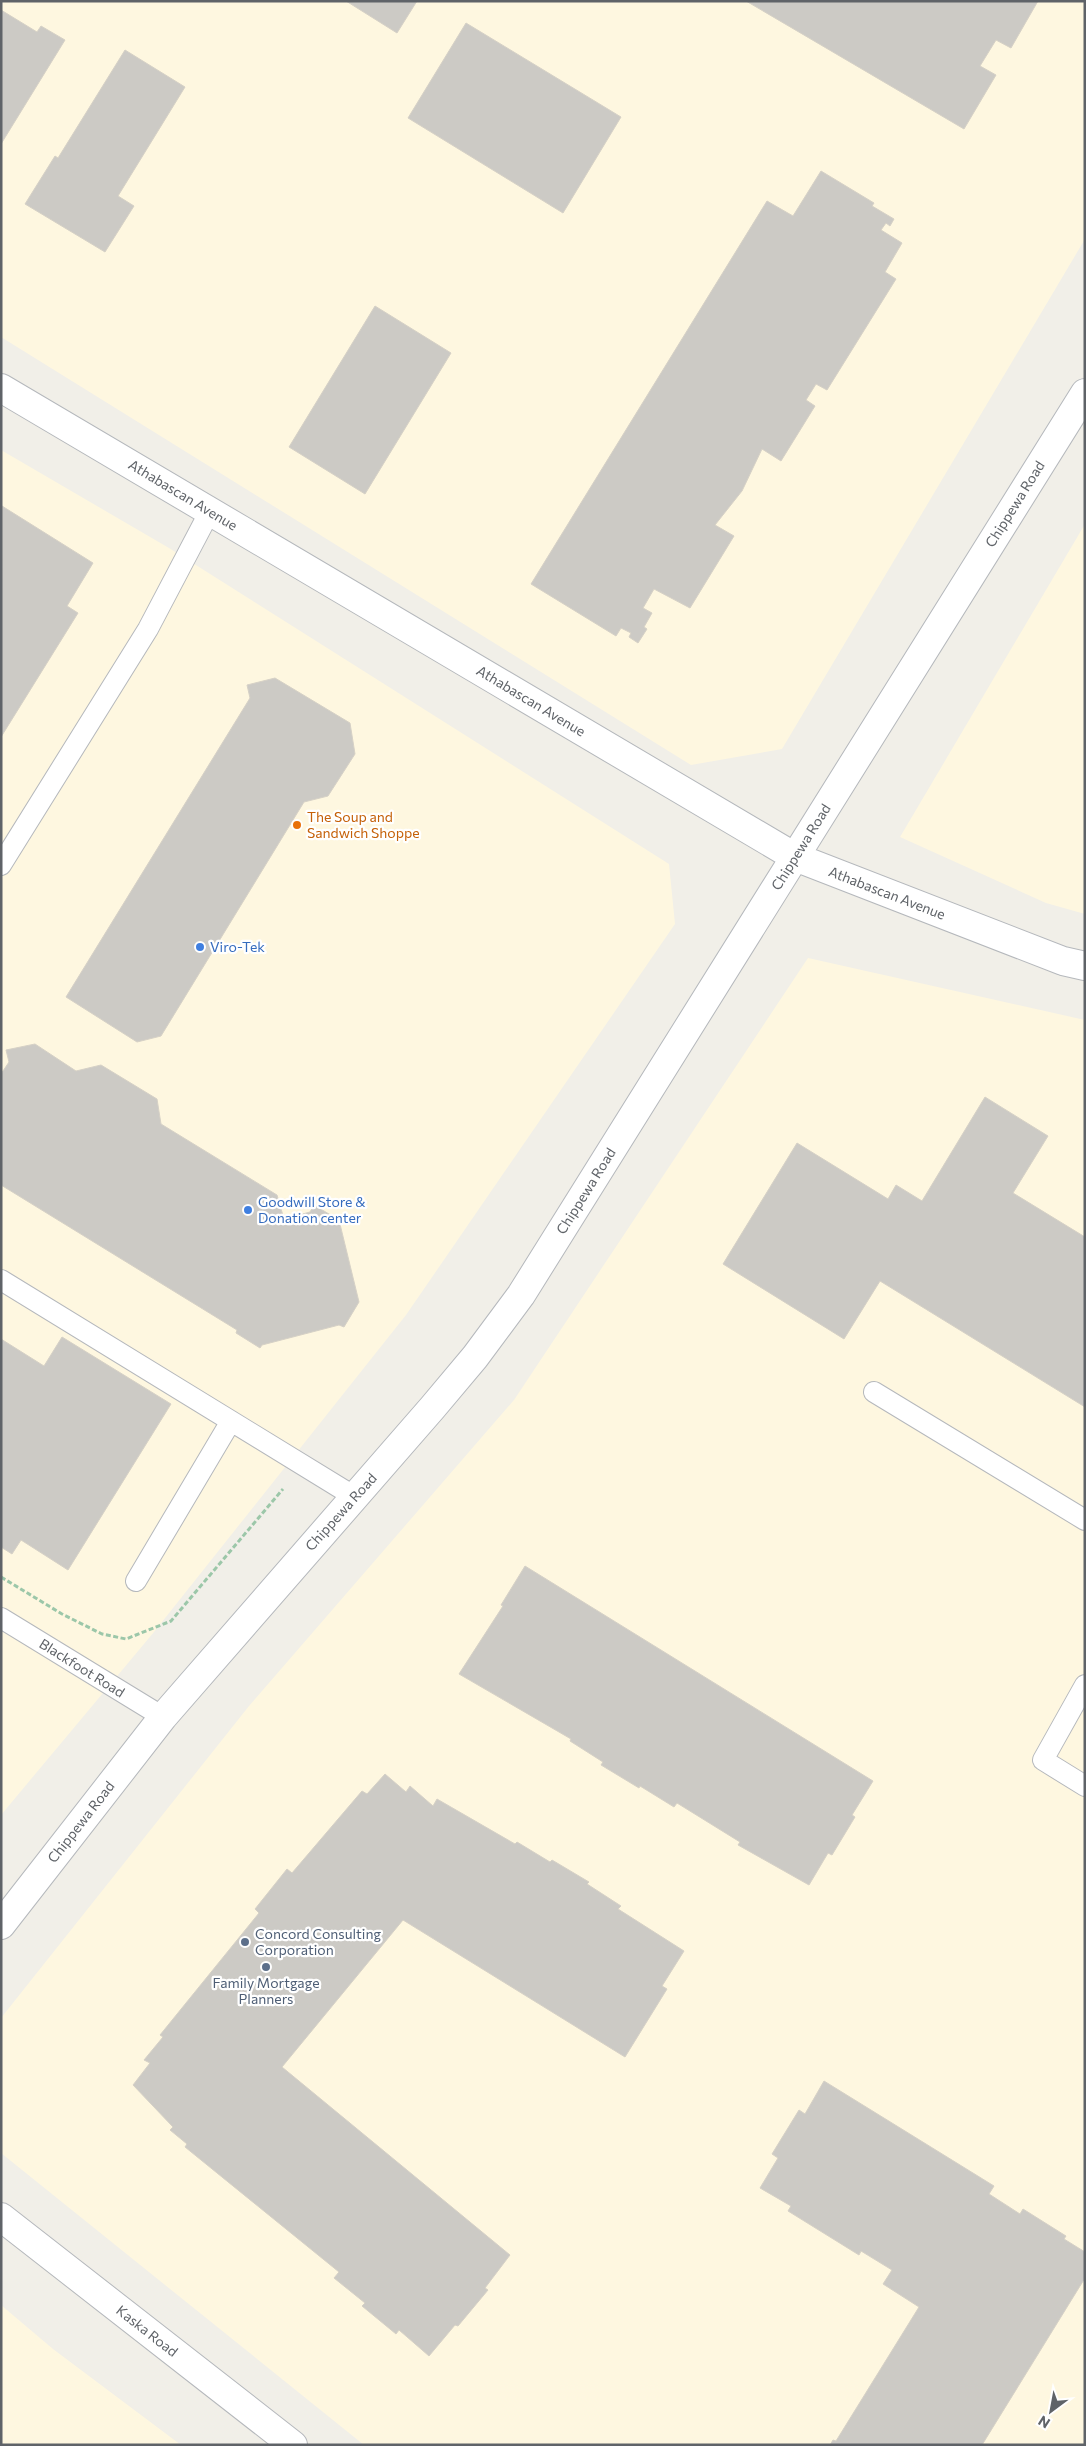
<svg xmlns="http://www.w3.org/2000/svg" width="1086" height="2446" font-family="Commissioner,sans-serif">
<rect width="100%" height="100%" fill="#f1efe8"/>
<path fill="#fef7e0" d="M1 1H1085V239L782 749 691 765 1 337Z
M1 450 169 548 669 864 675 924 406 1315 154 1632 1 1815Z
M1085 524V914L1046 903 900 837Z
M808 958 1085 1020V2445H364L1 2153V2018L249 1706 514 1400Z
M1 2305 53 2349 181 2445H1Z"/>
<path fill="#cccac5" stroke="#d6d1c6" d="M346 1H417L397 33Z
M746 1H1038L1011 48 996 40 980 66 996 75 964 129Z
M1 10 37 32 41 26 65 40 1 144Z
M466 23 621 117 563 213 408 118Z
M125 50 185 87 118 196 134 206 105 252 25 204 55 156 58 158Z
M821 171 874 203 872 206 894 219 890 226 886 223 881 230 902 243 885 272 896 279 827 390 816 384 806 400 815 406 781 461 762 449 742 491 715 525 734 536 690 608 654 589 643 608 652 613 644 627 647 629 638 643 629 637 631 633 621 628 616 636 531 584 767 201 793 216Z
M375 306 451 353 365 494 289 447Z
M2 506 93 563 67 606 78 613 1 737Z
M275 678 350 723 355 754 328 796 304 802 161 1036 137 1042 66 997 250 698 247 685Z
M35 1044 76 1071 101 1065 157 1099 161 1124 277 1195 284 1219 310 1212 314 1205 339 1220 359 1302 344 1327 339 1325 262 1345 260 1348 236 1333 237 1330 1 1185V1074L9 1062 6 1050Z
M985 1097 1048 1136 1013 1193 1085 1237V1407L880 1281 844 1339 723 1264 797 1143 888 1199 896 1185 922 1201Z
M62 1337 171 1404 68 1570 21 1540 12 1554 1 1547V1339L44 1366Z
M525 1566 873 1781 852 1815 855 1817 832 1855 828 1853 809 1885 738 1845 740 1842 677 1803 674 1807 640 1786 639 1788 601 1765 603 1762 570 1741 571 1739 459 1674 503 1606 501 1605Z
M385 1774 406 1792 410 1786 433 1806 437 1799 515 1844 517 1842 550 1862 552 1860 589 1882 587 1884 621 1906 618 1909 684 1951 662 1986 667 1989 625 2057 403 1920 282 2067 510 2255 485 2288 488 2290 458 2326 455 2325 429 2356 399 2330 396 2334 362 2306 365 2303 334 2278 339 2272 185 2147 187 2144 170 2130 173 2127 133 2085 150 2063 144 2060 163 2037 160 2035 259 1913 255 1909 287 1869 292 1873 362 1791 367 1794Z
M824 2081 994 2186 989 2194 1020 2214 1023 2209 1066 2236 1064 2239 1085 2252V2278L982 2445H830L833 2440 836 2441 919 2307 883 2284 892 2270 861 2251 859 2255 788 2211 791 2206 760 2188 778 2158 772 2154 799 2110 805 2114Z"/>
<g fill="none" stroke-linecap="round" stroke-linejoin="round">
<g stroke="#b5b8bc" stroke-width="22">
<path id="service" d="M1 865 148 629 210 511
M1 1280 355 1497
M874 1392 1085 1520
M136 1581 231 1421
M1 1618 163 1717
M1085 1685 1043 1760 1085 1786"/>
</g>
<g stroke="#b5b8bc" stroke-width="30">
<path id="minor" d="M1 388 795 857 1063 961 1085 966
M1 1925 163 1717 433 1407 475 1357 521 1295 1085 393
M1 2217 293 2445"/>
</g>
<path stroke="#9cc7a9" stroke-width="3" stroke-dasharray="5 2.5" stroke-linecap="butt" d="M1 1577 62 1614 102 1634 126 1639 171 1621 283 1489"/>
<use href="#service" stroke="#fff" stroke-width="20"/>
<use href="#minor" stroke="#fff" stroke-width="28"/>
</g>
<circle fill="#e8710a" stroke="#fff" stroke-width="2" cx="297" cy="825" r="5"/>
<g fill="#3f7fe0" stroke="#fff" stroke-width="2">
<circle cx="200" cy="947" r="5"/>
<circle cx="248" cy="1210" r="5"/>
</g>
<g fill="#5c6f8a" stroke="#fff" stroke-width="2">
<circle cx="245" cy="1942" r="5"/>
<circle cx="266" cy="1967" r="5"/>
</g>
<g text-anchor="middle" stroke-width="4.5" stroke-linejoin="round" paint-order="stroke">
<g font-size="14" fill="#5f6368" stroke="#fff">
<text transform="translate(183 495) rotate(31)" y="5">Athabascan Avenue</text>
<text transform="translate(1015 504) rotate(-58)" y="5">Chippewa Road</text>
<text transform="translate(531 701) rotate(31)" y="5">Athabascan Avenue</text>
<text transform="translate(801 847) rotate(-58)" y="5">Chippewa Road</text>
<text transform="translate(887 893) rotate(21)" y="5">Athabascan Avenue</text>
<text transform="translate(586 1191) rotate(-58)" y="5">Chippewa Road</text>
<text transform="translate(341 1512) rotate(-48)" y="5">Chippewa Road</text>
<text transform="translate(82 1668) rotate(32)" y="5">Blackfoot Road</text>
<text transform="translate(81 1822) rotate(-52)" y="5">Chippewa Road</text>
<text transform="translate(147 2331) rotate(38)" y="5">Kaska Road</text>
</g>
<g font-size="14" fill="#c56008" stroke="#fff" text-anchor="start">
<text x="307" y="822">The Soup and<tspan x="307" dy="16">Sandwich Shoppe</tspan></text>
</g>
<g font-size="14" fill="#366cbe" stroke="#fff" text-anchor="start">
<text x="210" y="952">Viro-Tek</text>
<text x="258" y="1207">Goodwill Store &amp;<tspan x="258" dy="16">Donation center</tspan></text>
</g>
<g font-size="14" fill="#4e5e75" stroke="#fff" text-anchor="start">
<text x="255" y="1939">Concord Consulting<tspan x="255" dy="16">Corporation</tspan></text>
<text x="266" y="1988" text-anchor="middle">Family Mortgage<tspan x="266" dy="16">Planners</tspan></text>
</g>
</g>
<rect width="1086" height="2446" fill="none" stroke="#5f6368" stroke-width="5"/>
<g transform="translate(1051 2411) rotate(212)" stroke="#ffffff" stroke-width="4" paint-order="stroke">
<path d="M0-4L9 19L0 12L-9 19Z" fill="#5f6368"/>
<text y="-8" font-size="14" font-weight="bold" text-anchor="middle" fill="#5f6368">N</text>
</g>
</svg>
